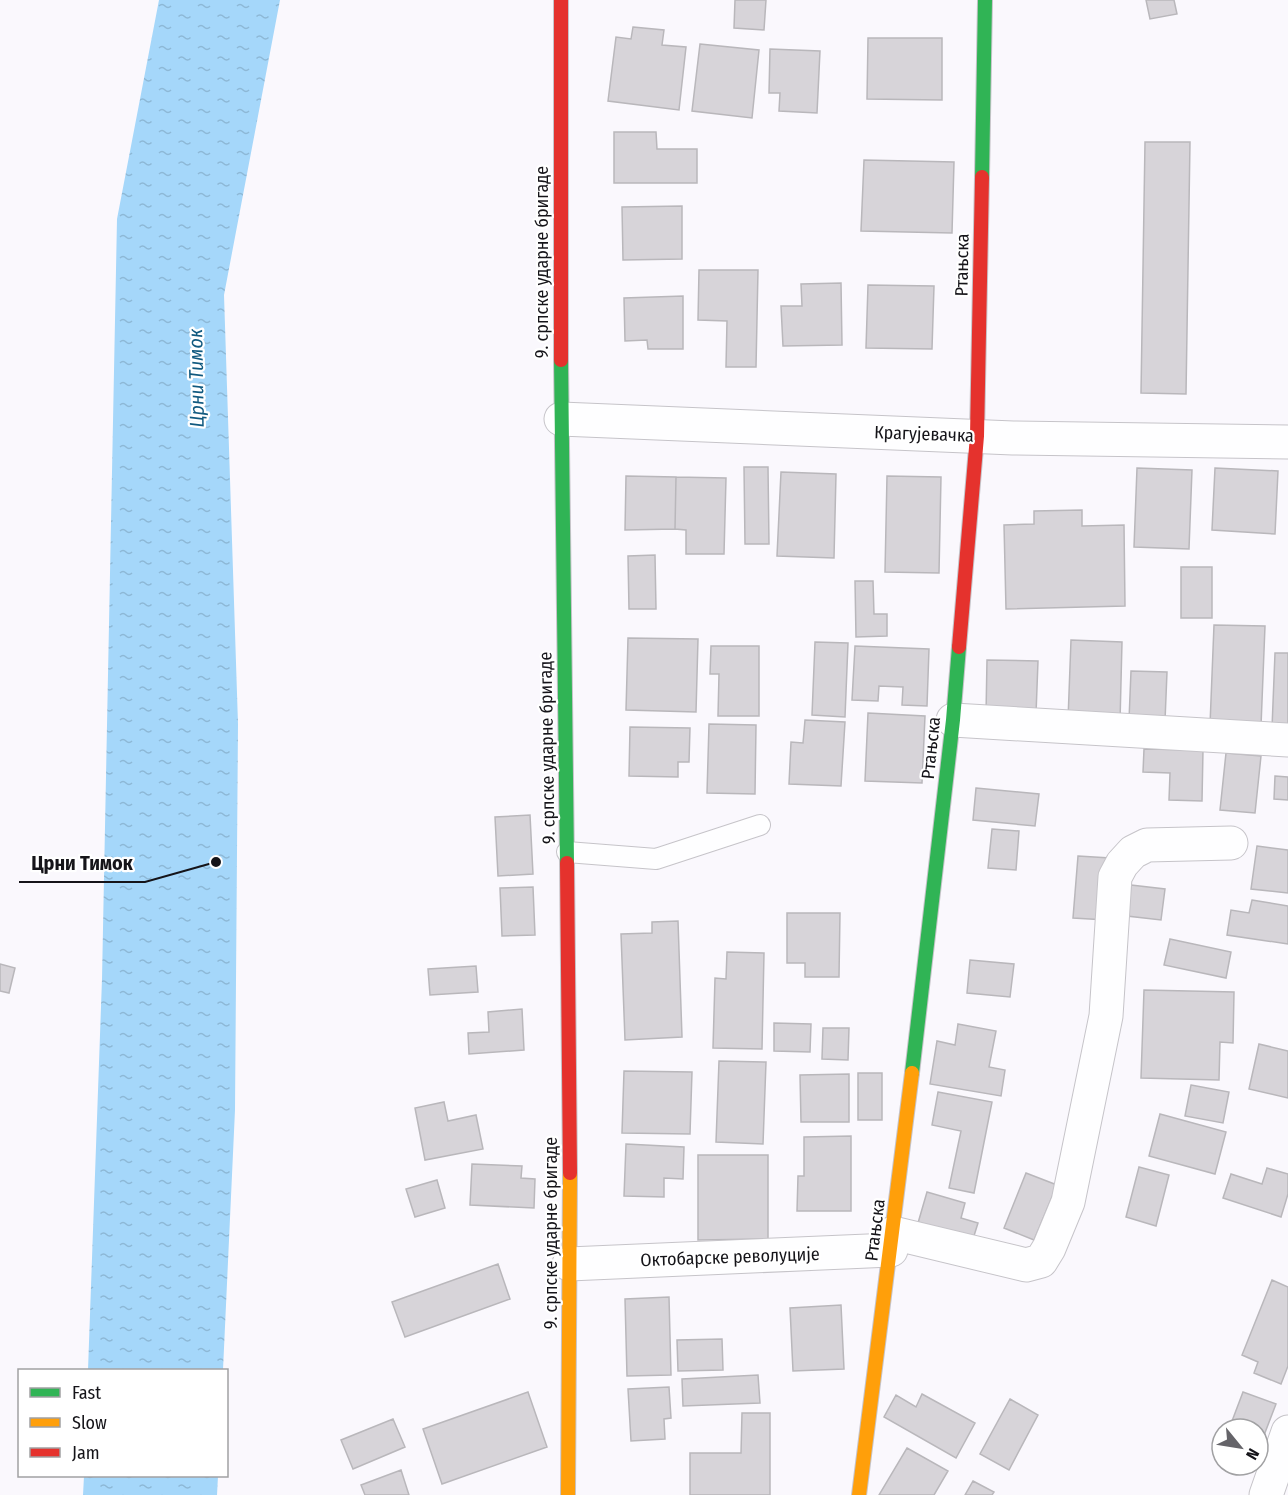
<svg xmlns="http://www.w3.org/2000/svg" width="1288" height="1495" font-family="'Fira Sans Condensed',sans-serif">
<defs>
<pattern id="water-ripples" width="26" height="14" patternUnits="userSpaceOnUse" patternTransform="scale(1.5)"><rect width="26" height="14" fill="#a5d7fa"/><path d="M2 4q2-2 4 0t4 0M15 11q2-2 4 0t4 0" fill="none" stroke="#8db8d6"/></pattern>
</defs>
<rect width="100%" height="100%" fill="#faf8fd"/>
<path fill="url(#water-ripples)" d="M159 0H280L224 295 238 724 235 1110 223 1370H88L102 979 117 219Z
M84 1476H218L217 1495H83Z"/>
<path fill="#d7d4d9" stroke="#b9b7bb" stroke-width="1.5" d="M735 0H766L764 30 734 28Z
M1146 0H1174L1177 14 1150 19Z
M633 27 664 30 662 45 686 47 679 110 608 101 616 37 631 39Z
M868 38H942V100L867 99Z
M700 44 759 50 752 118 692 111Z
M770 49 820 51 817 113 779 111 780 93H769Z
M614 132H656L657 149H697V183H614Z
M1145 142H1190L1186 394 1141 393Z
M864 160 954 162 952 233 861 231Z
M682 206V259L623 260 622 207Z
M699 270H758L756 367H726L727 321 698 320Z
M841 283 842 345 783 346 781 306H802L801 284Z
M868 285 934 286 932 349 866 348Z
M683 296V349H648L647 340 625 341 624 298Z
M744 467H768L769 544H745Z
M1137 468 1192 470 1189 549 1134 547Z
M1215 468 1278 471 1275 534 1212 530Z
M781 472 836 474 834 558 777 556Z
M626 476 676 477 675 529 625 530Z
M887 476 941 477 939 573 885 572Z
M676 477 726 478 724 554H686V530L675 529Z
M1082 510V526L1124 525 1125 606 1006 609 1004 525 1034 524V511Z
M655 555 656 609H629L628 556Z
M1181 567H1212V618H1181Z
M855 581H873L874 614H887V636L856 637Z
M1214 625 1265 626 1261 726 1210 725Z
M628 638 698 639 696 712 626 710Z
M1071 640 1122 642 1120 722 1068 720Z
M815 642 848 643 845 717 812 715Z
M711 646H759V716H718L719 674H710Z
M855 646 929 649 927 706 902 705 903 687 879 686 878 701 852 700Z
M1275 653H1288V728H1272Z
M987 660 1038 661 1036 714H986Z
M1131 671 1167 672 1165 721 1129 720Z
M868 713 925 716 922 783 865 781Z
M805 720 845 722 841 786 789 784 791 742 803 743Z
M709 724 756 725 755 794 707 793Z
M630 727 690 728 689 762H678V777L629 776Z
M1144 749 1203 750 1202 801 1169 800 1170 773 1143 772Z
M1226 753 1261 756 1255 813 1220 810Z
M1275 776 1288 777V800L1274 799Z
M976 788 1039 794 1035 826 973 820Z
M530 815 533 874 498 876 495 817Z
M992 829 1019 831 1016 870 988 868Z
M1257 846 1288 850V893L1251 889Z
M1078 856 1110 858 1106 920 1073 918Z
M1131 885 1165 889 1161 920 1127 916Z
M533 887 535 935 502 936 500 888Z
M1252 900 1288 906V944L1227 935 1231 910 1249 913Z
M787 913H840L839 977H805V963H787Z
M678 921 682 1037 625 1040 621 934 652 933V922Z
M1170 939 1231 952 1226 978 1164 965Z
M727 952 764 953 762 1049 713 1048 715 978 726 979Z
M970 960 1014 964 1010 997 967 993Z
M0 964 15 968 9 993 0 991Z
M476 966 478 992 430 995 428 969Z
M1144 990 1234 992 1233 1043 1220 1042 1219 1080 1141 1078Z
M522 1009 524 1050 469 1054 468 1033 489 1032 488 1012Z
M774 1023 811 1024 810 1052 774 1051Z
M958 1024 996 1031 989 1067 1005 1070 1001 1096 930 1084 937 1041 955 1045Z
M823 1028H849L848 1060 822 1059Z
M1259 1044 1288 1051V1098L1249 1089Z
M719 1061 766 1062 763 1144 716 1142Z
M624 1071 692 1072 690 1134 622 1133Z
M858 1073H882V1120H858Z
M849 1074V1122H801L800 1075Z
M1191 1085 1229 1092 1223 1123 1185 1116Z
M938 1092 992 1102 974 1193 949 1188 961 1131 932 1125Z
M444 1102 448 1121 476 1115 483 1149 425 1160 415 1108Z
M1160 1114 1226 1132 1215 1174 1149 1156Z
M851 1136V1211H797L798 1176H804V1137Z
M626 1144 684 1147 683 1179 664 1178V1197L624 1196Z
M698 1155H768V1239L698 1240Z
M472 1164 522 1166 521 1178 535 1179 534 1208 470 1205Z
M1139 1167 1169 1175 1156 1226 1126 1217Z
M1267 1168 1288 1174V1194L1281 1217 1223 1198 1231 1174 1262 1184Z
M1026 1173 1057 1185 1034 1240 1004 1228Z
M437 1180 445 1208 415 1217 406 1189Z
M927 1192 965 1203 961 1218 978 1223 973 1239 918 1223Z
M498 1264 510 1299 405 1337 392 1302Z
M1272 1280 1288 1287V1366L1281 1384 1254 1373 1258 1362 1242 1355Z
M669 1297 671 1375 627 1376 625 1299Z
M841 1305 844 1369 793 1371 790 1308Z
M722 1339 723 1370 678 1371 677 1340Z
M758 1375 760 1403 683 1406 682 1379Z
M669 1387 671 1418 664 1419 665 1439 631 1441 628 1389Z
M528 1392 547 1447 442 1484 423 1429Z
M1243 1392 1276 1404 1258 1451V1429H1229Z
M922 1394 975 1423 956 1458 884 1417 896 1395 916 1407Z
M1010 1399 1038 1415 1009 1470 980 1454Z
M742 1413H770V1495H690V1453H741Z
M393 1419 405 1447 353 1469 341 1440Z
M907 1448 948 1471 934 1495H879Z
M401 1470 409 1495H365L361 1485Z
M973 1481 994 1492 992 1495H965Z"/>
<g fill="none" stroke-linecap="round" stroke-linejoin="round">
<g stroke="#c6c4c9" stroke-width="22">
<path id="lane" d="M567 852 656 859 760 825"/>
</g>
<g stroke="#c6c4c9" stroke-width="35">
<path id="street" d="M561 419 1013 438 1288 442
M953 720 1288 740
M893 1233 1026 1265 1041 1261 1049 1248 1068 1202 1106 1016 1115 877 1122 864 1133 852 1147 845 1231 843
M569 1264 891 1250
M1266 1495 1288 1432"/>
</g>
<g stroke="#c6c4c9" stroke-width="16">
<path id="fast" d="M982 177 985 0
M561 360 567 863
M912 1073 953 720 959 647"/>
</g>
<g stroke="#c6c4c9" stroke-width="16">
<path id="slow" d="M568 1495 570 1173
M859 1495 912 1073"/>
</g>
<g stroke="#c6c4c9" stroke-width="16">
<path id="jam" d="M561 0V360
M959 647 977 436 982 177
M567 863 570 1173"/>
</g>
<use href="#lane" stroke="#fefeff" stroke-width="20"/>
<use href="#street" stroke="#fefeff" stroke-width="33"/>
<use href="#fast" stroke="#30b455" stroke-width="14"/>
<use href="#slow" stroke="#ff9f0a" stroke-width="14"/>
<use href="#jam" stroke="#e5322d" stroke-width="14"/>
</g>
<g text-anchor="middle" stroke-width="4.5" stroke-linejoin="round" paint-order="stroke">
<g font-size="18" fill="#151419" stroke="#fff">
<text transform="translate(542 262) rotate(-90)" y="6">9. српске ударне бригаде</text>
<text transform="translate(962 265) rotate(-89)" y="6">Ртањска</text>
<text transform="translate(924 434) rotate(2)" y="6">Крагујевачка</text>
<text transform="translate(547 748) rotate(-91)" y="6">9. српске ударне бригаде</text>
<text transform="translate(931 748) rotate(-84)" y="6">Ртањска</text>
<text transform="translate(875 1230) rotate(-83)" y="6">Ртањска</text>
<text transform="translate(551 1233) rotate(-90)" y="6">9. српске ударне бригаде</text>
<text transform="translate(730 1257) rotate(-2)" y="6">Октобарске револуције</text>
</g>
<g font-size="20" font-style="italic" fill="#10597f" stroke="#fff">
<text transform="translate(196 378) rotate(-91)" y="7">Црни Тимок</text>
</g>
</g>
<path fill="none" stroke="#151419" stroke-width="2" d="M216 862L145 882H19"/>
<circle fill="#151419" stroke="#fff" stroke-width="2" cx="216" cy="862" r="6"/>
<g font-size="20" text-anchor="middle" font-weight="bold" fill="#151419" stroke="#fff" stroke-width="4.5" stroke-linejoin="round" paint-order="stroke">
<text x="82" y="870">Црни Тимок</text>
</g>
<rect x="18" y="1369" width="210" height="108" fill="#ffffff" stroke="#a1a1a3" stroke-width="1.5"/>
<rect x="30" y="1388" width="30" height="9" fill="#30b455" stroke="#a1a1a3" stroke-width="1.5"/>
<text x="72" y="1399" font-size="18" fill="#151419">Fast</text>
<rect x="30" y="1418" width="30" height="9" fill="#ff9f0a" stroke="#a1a1a3" stroke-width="1.5"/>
<text x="72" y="1429" font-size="18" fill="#151419">Slow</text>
<rect x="30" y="1448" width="30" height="9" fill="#e5322d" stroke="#a1a1a3" stroke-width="1.5"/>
<text x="72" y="1459" font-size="18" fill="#151419">Jam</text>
<g transform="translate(1240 1447) rotate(120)"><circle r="28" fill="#ffffff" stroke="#a1a1a3" stroke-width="1.5"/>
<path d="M0-4.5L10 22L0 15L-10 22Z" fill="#656469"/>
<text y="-9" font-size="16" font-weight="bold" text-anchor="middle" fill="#151419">N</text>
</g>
</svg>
